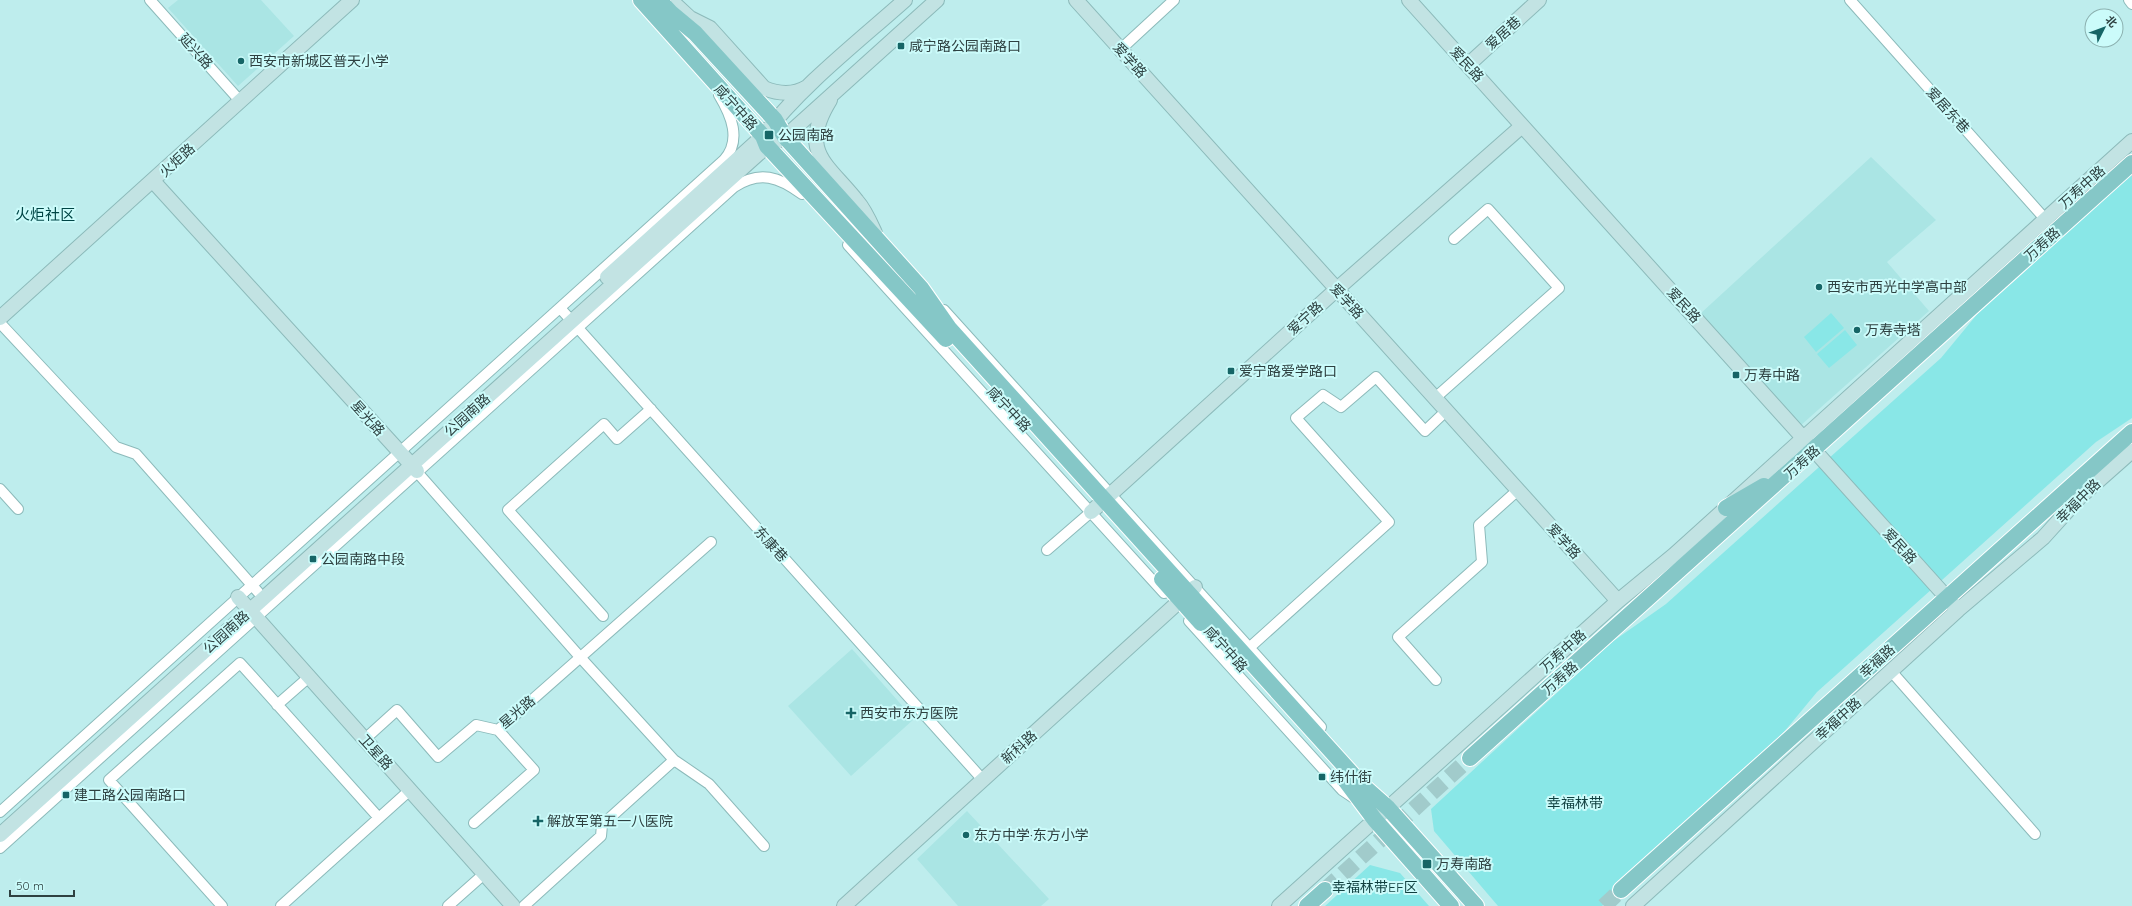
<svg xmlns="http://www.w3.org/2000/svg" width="2132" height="906" font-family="Quicksand,'Noto Sans SC',sans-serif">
<rect width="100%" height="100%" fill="#beeded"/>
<path fill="#aae5e4" d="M178 0H261L294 36 238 86 168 8Z
M1871 157 1936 220 1887 262 1929 311 1800 426 1700 314Z
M852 649 914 719 851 776 788 706Z
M967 811 1049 899 1041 906H958L917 859Z"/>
<path fill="#89e7e7" d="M2132 174V418L2096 442 1817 692 1779 738 1664 841 1663 850 1602 906H1498L1434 831 1431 809 1612 642 1666 604 1941 358 1979 312Z
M1831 313 1844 328 1816 352 1804 337Z
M1845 330 1857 345 1829 368 1817 354Z
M1370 865 1400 873 1429 906H1325Z"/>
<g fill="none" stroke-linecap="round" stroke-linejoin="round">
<path stroke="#a1cbcb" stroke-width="16" stroke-dasharray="16 8" stroke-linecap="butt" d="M1325 890 1470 758
M1604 906 1621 890"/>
<g stroke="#8cbaba" stroke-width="12">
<path id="street" d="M150 0 241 102
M1850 0 2046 220
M2129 0 2132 4
M1121 49 1174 0
M848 245 1164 593
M560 308 983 780
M944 310 1321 727
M0 323 116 447 136 454 258 592
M1435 398 1559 288 1488 209 1454 239
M417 472 580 657 674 760 709 784 764 846
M0 489 18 509
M1047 550 1091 512
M603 616 508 510 604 424 617 439 651 409
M1189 621 1342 790 1354 798
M1249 648 1389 522 1296 418 1323 395 1341 407 1376 377 1425 431 1446 411
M1891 671 2035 834
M1436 680 1398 637 1482 562 1479 525 1518 490
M277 705 309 677
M365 739 397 710 438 757 476 725 498 730 711 542
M0 812 724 160C742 140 731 115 719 95
M474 823 534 770 498 730
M0 848 734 187C760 170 779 177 802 194
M222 906 109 780 240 663 379 818
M281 906 410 790
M448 906 484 874
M524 906 601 836 602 825 674 760"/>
</g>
<g stroke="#8cbaba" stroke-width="16">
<path id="secondary" d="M1076 0 1618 601
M1409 0 1958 610
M676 5 690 18 710 28 764 88C778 94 794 95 807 87
M1468 65 1539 0
M830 100C798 152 827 163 857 201 865 210 870 222 875 233
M153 181 417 471
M607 277 763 136C800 87 859 41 905 0
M0 318 352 0
M1091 512 1337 289 1522 126
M238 597 513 906
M0 835 767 146 785 137 937 0
M844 906 1195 587
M1279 906 1618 601 1674 555 2132 141
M1633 906 1958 610 2043 538 2080 497 2132 451"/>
</g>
<g stroke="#fff" stroke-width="18">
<path id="primary" d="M641 0 763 136 767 146 946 339
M659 0 671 13 695 33 775 120 785 137 921 288 949 328 1362 785 1388 808 1476 906
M1726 508 1764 486
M1162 579 1201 623
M1470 758 2132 163
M1345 780 1375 820 1451 906
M1621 890 2132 432
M1307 906 1325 890"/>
</g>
<use href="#street" stroke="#fff" stroke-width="10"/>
<use href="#secondary" stroke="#c2e3e3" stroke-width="14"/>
<use href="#primary" stroke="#85c7c7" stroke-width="16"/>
</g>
<g fill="#166566" stroke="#cbfbfa" stroke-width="1.5">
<rect x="897" y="42" width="8" height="8" rx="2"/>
<circle cx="241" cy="61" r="4"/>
<rect x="764" y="130" width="10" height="10" rx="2"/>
<circle cx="1819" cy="287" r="4"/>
<circle cx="1857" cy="330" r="4"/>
<rect x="1227" y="367" width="8" height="8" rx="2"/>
<rect x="1732" y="371" width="8" height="8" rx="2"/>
<rect x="309" y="555" width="8" height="8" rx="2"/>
<path d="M849 707h4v4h4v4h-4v4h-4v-4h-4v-4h4z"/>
<rect x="1318" y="773" width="8" height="8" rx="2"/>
<rect x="62" y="791" width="8" height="8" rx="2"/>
<path d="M536 815h4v4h4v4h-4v4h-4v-4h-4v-4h4z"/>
<circle cx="966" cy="835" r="4"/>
<rect x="1422" y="859" width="10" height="10" rx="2"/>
</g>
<g text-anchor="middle" stroke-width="4" stroke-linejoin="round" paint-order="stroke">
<g font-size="14" fill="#2e4141" stroke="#cbfbfa">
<text transform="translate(1503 33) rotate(-42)" y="5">爱居巷</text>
<text transform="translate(196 51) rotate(48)" y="5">延兴路</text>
<text transform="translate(1130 60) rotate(48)" y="5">爱学路</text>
<text transform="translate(1467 64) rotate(48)" y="5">爱民路</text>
<text transform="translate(736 107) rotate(48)" y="5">咸宁中路</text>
<text transform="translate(1948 110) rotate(48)" y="5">爱居东巷</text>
<text transform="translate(177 160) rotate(-42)" y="5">火炬路</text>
<text transform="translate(2082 187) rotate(-42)" y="5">万寿中路</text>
<text transform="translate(2042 244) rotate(-42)" y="5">万寿路</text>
<text transform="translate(1347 301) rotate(48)" y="5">爱学路</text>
<text transform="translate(1684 305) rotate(48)" y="5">爱民路</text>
<text transform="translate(1305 318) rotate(-42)" y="5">爱宁路</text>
<text transform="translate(1009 409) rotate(47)" y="5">咸宁中路</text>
<text transform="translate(467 415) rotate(-42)" y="5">公园南路</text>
<text transform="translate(368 418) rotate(48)" y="5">星光路</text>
<text transform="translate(1802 462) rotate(-42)" y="5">万寿路</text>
<text transform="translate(2078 501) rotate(-45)" y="5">幸福中路</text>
<text transform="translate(1564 541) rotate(48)" y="5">爱学路</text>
<text transform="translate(771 544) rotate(48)" y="5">东康巷</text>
<text transform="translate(1900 546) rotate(48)" y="5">爱民路</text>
<text transform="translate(226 632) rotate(-42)" y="5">公园南路</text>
<text transform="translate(1226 649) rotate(48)" y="5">咸宁中路</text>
<text transform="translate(1563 651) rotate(-42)" y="5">万寿中路</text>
<text transform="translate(1877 661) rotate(-42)" y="5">幸福路</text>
<text transform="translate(1560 678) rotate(-42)" y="5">万寿路</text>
<text transform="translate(517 712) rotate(-40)" y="5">星光路</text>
<text transform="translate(1838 719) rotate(-42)" y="5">幸福中路</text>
<text transform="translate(1019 747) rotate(-42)" y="5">新科路</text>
<text transform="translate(376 752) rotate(48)" y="5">卫星路</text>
</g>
<g font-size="14" fill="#2e4141" stroke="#cbfbfa" text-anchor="start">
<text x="909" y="51">咸宁路公园南路口</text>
<text x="249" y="66">西安市新城区普天小学</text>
<text x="778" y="140">公园南路</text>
<text x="1827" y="292">西安市西光中学高中部</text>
<text x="1865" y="335">万寿寺塔</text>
<text x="1239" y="376">爱宁路爱学路口</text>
<text x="1744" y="380">万寿中路</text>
<text x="321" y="564">公园南路中段</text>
<text x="860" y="718">西安市东方医院</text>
<text x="1330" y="782">纬什街</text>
<text x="74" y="800">建工路公园南路口</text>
<text x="547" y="826">解放军第五一八医院</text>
<text x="974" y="840">东方中学·东方小学</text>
<text x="1436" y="869">万寿南路</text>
</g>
<g font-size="14" fill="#103f3f" stroke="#cbfbfa">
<text x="1575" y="808">幸福林带</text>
<text x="1375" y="892">幸福林带EF区</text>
</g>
<g font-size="15" fill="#004545" stroke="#cbfbfa">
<text x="45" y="220">火炬社区</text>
</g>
</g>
<g transform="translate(2104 28) rotate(48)"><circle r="19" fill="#cbfbfa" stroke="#8cb1b0"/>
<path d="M0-3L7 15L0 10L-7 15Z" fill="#166566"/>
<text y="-6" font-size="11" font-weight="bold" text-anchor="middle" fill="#2e4141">北</text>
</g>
<path d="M10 890v6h64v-6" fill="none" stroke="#2e4141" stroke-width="2"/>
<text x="16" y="890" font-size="12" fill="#2e4141" stroke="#cbfbfa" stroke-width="3" paint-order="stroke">50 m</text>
</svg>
